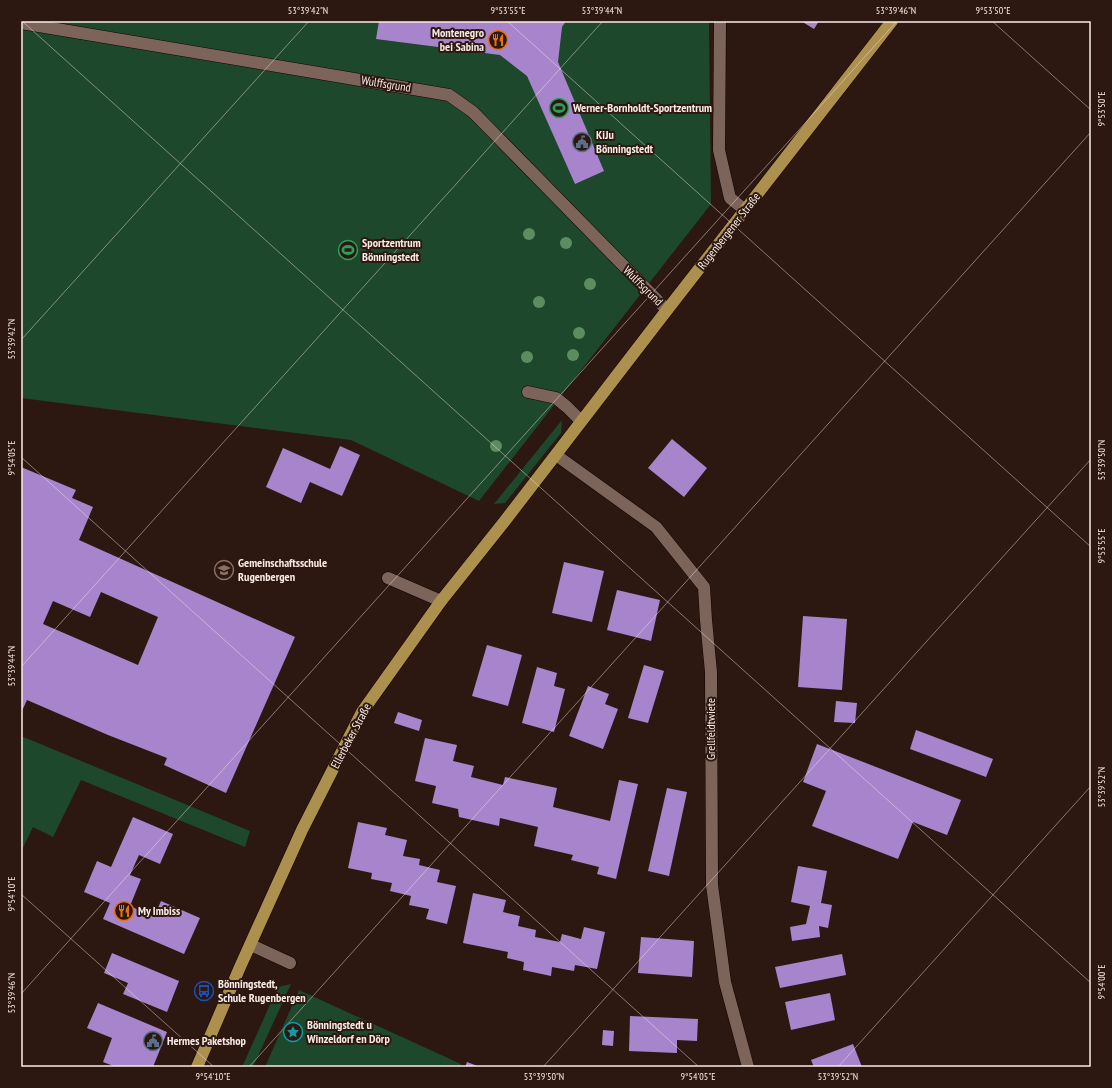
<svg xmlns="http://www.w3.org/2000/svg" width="1112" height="1088" font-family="'PT Sans Narrow',sans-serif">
<rect width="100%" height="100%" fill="#2c1810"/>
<path fill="#1d482b" d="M21 21H709L711 204 479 501 351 440 21 398Z
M562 420 561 433 505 503 494 504Z
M21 736 250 831 245 847 81 780 53 837 33 827 21 852Z
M291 984 253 1067H242L278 987Z
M299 990 461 1064 459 1067H265Z"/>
<path fill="#a884cd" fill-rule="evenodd" d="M379 21H566L562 27 558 62 604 171 575 184 527 76 500 55 376 39Z
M801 21H819L814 29Z
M672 439 707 468 684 497 648 468Z
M340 446 360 455 342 496 310 482 301 503 266 487 283 448 330 469Z
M21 467 76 490 72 498 93 507 79 540 295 637 226 793 164 765 167 758 108 735 27 700 21 713ZM101 592 158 617 138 665 43 624 53 601 90 617Z
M564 562 604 571 592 622 552 613Z
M617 590 660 600 651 641 607 630Z
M803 616 847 619 842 690 798 687Z
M487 645 522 655 508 706 472 696Z
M644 665 664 671 648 723 628 718Z
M537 667 557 673 554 686 565 689 554 732 522 723Z
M588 686 609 694 605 704 618 709 603 749 569 736Z
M836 701 857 703 855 723 834 722Z
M398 712 422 720 419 731 394 723Z
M916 730 993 759 986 777 910 749Z
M425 738 457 745 453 761 474 766 471 777 503 785 505 777 557 788 553 807 610 821 619 780 638 784 616 879 597 874 599 867 571 860 573 855 534 846 538 827 500 818 499 826 459 817 458 809 432 803 436 786 415 781Z
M817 744 961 800 947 835 913 822 898 859 812 826 826 791 803 782Z
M667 788 687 792 669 876 648 871Z
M133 817 173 834 160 864 139 855 130 875 141 879 130 906 154 917 161 901 200 918 184 954 103 919 110 903 84 892 97 861 111 867Z
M358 822 387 828 385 835 407 840 403 856 420 859 419 865 440 870 437 882 456 886 447 924 426 919 429 909 409 905 411 896 390 891 392 883 371 879 372 873 348 868Z
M798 866 827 871 821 903 832 905 828 928 819 926 820 937 792 941 790 927 806 924 810 906 791 902Z
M473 893 506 900 503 912 520 916 518 926 536 930 535 937 560 942 562 934 581 939 584 927 605 932 597 969 575 965 574 971 552 967 551 976 523 970 524 962 507 958 508 952 463 943Z
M641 937 694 941 692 977 638 973Z
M112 953 179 981 167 1012 123 994 128 983 104 973Z
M842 954 846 975 780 988 775 967Z
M830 993 835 1020 791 1030 785 1002Z
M98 1003 167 1032 153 1067H116L103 1062 112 1038 87 1028Z
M630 1016 698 1019 697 1041 677 1040V1053L629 1051Z
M603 1030 614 1031 613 1046 602 1045Z
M853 1044 862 1067H814L811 1060Z
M467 1062 480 1067H465Z"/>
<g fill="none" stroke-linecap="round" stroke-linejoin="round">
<g stroke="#130301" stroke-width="13">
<path id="minor" d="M720 21 719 150 730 198 745 210
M21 23 449 95 473 112 667 310
M528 392 556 398 567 407 581 421
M556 455 656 527 704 587 706 620 711 672 712 885 725 982 748 1067
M388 578 441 601
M251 945 290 963"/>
</g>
<g stroke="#130301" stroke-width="13">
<path id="major" d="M197 1067 240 967 302 830 362 712 441 601 504 522 667 310 892 21"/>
</g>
<use href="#minor" stroke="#7d645b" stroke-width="12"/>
<use href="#major" stroke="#ac904e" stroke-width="12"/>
</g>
<g fill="#5c8d61">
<circle cx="529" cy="234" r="6"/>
<circle cx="566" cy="243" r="6"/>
<circle cx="590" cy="284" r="6"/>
<circle cx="539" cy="302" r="6"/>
<circle cx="579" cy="333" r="6"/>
<circle cx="573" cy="355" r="6"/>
<circle cx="527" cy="357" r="6"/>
<circle cx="496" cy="446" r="6"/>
</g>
<path fill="none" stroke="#faebe6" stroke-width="1" stroke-opacity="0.45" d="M22 21 1091 983M507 21 1091 547M992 21 1091 110M21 340 309 21M21 457 699 1067M21 667 603 21M21 894 214 1067M21 994 897 21M249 1067 1091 132M543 1067 1091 459M838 1067 1091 786"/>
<defs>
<g id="restaurant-ring" transform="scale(1)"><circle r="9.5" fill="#2c1810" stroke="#e8710a" stroke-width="1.5"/><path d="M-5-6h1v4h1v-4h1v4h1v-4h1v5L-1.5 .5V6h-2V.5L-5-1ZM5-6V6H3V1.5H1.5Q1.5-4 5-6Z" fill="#e8710a"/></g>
<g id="stadium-ring" transform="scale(1)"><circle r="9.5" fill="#2c1810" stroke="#2e9e5b" stroke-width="1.5"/><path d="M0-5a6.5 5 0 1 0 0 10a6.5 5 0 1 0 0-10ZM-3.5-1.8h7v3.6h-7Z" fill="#2e9e5b"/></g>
<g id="civic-ring" transform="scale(1)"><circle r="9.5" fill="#2c1810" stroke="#5c6f8a" stroke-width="1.5"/><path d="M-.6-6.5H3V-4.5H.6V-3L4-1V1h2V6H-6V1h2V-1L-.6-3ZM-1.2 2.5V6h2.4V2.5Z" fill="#5c6f8a"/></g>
<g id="school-ring" transform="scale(1)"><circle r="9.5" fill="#2c1810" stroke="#8d6e63" stroke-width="1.5"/><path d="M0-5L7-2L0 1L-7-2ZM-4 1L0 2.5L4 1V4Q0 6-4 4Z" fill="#8d6e63"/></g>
<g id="bus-ring" transform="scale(1)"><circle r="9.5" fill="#2c1810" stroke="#1a4fb4" stroke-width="1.5"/><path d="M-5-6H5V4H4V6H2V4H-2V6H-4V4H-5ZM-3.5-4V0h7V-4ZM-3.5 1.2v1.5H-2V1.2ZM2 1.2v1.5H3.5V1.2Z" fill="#1a4fb4"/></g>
<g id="sight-ring" transform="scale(1)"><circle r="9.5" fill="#2c1810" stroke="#0f9aa8" stroke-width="1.5"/><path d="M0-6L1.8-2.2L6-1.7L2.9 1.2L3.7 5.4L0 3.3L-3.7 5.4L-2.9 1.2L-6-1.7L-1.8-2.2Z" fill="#0f9aa8"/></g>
</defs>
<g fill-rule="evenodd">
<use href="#restaurant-ring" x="498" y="40"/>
<use href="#stadium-ring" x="559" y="108"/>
<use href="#civic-ring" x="582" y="142"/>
<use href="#stadium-ring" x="348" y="250"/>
<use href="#school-ring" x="224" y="570"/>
<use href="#restaurant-ring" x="124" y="911"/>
<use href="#bus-ring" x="204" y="991"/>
<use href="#sight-ring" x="293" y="1032"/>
<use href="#civic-ring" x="153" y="1041"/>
</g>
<g text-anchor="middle" stroke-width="4" stroke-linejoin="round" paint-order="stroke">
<g font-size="12" font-weight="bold" fill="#faebe6" stroke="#2c1810" text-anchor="start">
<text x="484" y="37" text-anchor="end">Montenegro<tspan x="484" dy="14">bei Sabina</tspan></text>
<text x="573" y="112">Werner-Bornholdt-Sportzentrum</text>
<text x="596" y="139">KiJu<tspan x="596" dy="14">Bönningstedt</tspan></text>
<text x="362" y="247">Sportzentrum<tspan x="362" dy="14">Bönningstedt</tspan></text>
<text x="238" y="567">Gemeinschaftsschule<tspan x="238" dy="14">Rugenbergen</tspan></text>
<text x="138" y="915">My Imbiss</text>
<text x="218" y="988">Bönningstedt,<tspan x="218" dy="14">Schule Rugenbergen</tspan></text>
<text x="307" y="1029">Bönningstedt u<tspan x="307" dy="14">Winzeldorf en Dörp</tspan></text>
<text x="167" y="1045">Hermes Paketshop</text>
</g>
<g font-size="12" fill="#faebe6" stroke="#2c1810">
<text transform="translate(386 84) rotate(9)" y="4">Wulffsgrund</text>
<text transform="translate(729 231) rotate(-52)" y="4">Rugenbergener Straße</text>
<text transform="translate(643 286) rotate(45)" y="4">Wulffsgrund</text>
<text transform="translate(711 729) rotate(-90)" y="4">Grellfeldtwiete</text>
<text transform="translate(351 736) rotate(-62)" y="4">Ellerbeker Straße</text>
</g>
</g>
<rect width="1112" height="1088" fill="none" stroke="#2c1810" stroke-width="44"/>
<rect x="22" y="22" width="1068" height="1044" fill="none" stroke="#faebe6" stroke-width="1.5"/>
<g font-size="10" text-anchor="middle" fill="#faebe6">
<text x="308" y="14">53°39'42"N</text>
<text x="508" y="14">9°53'55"E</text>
<text x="602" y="14">53°39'44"N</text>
<text x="896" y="14">53°39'46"N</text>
<text x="993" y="14">9°53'50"E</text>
<text transform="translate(1101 109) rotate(-90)" y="4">9°53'50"E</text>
<text transform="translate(11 339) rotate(-90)" y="4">53°39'42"N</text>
<text transform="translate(11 458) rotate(-90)" y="4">9°54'05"E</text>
<text transform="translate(1101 460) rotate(-90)" y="4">53°39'50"N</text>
<text transform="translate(1101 546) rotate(-90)" y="4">9°53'55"E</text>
<text transform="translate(11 666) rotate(-90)" y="4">53°39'44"N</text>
<text transform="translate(1101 787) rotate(-90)" y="4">53°39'52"N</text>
<text transform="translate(11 894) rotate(-90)" y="4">9°54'10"E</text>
<text transform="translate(1101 982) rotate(-90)" y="4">9°54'00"E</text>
<text transform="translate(11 993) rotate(-90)" y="4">53°39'46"N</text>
<text x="213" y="1080">9°54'10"E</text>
<text x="544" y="1080">53°39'50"N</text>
<text x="698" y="1080">9°54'05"E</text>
<text x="838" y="1080">53°39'52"N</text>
</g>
</svg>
